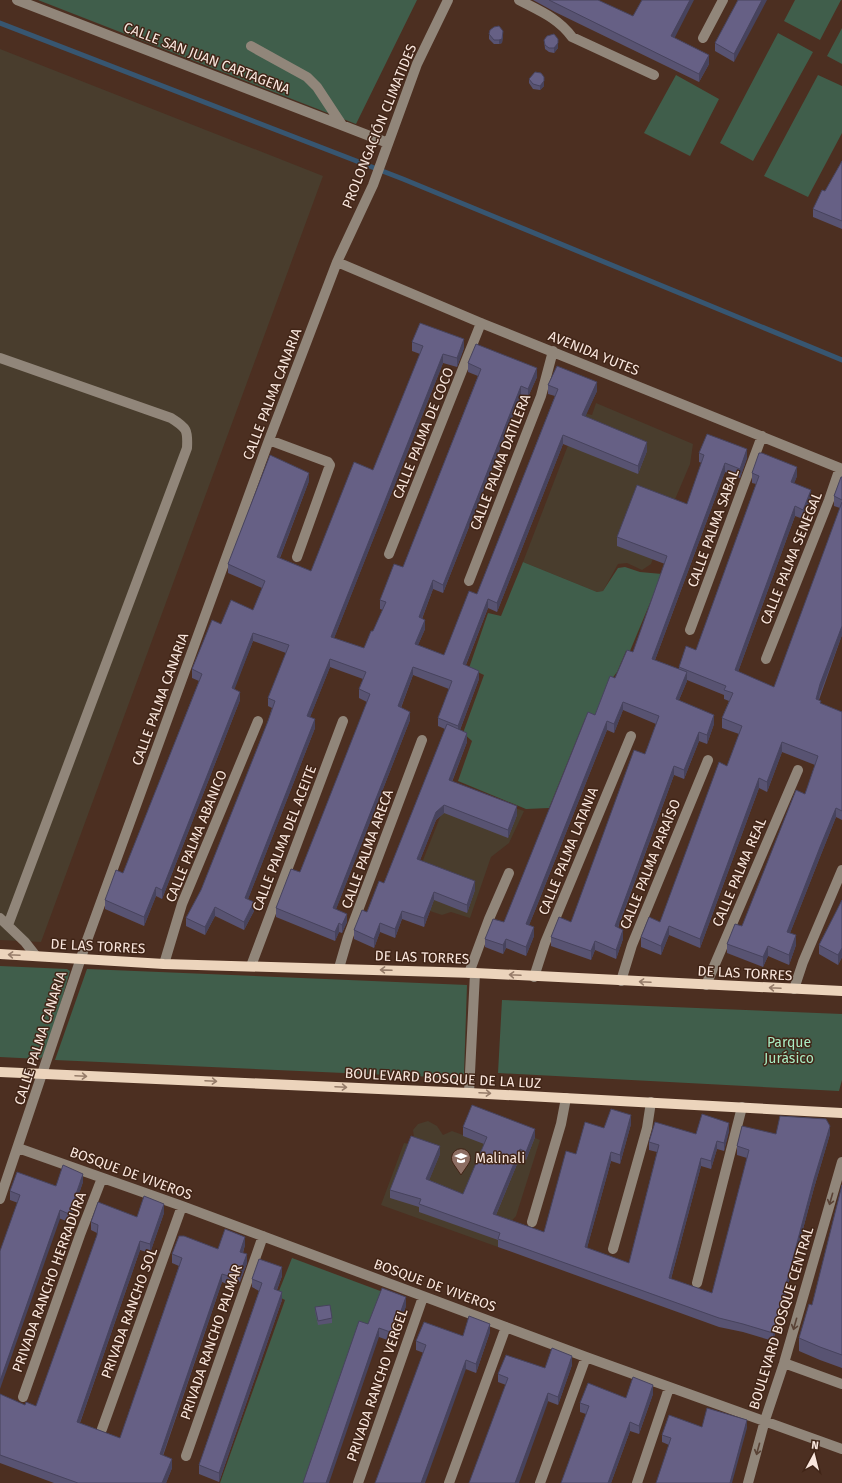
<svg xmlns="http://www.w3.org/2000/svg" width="842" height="1483" font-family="'Fira Sans',sans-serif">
<rect width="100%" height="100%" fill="#4c2f21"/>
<path fill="#493d2d" d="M0 49 323 176 41 942 0 940Z
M596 403 693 444 690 464 673 504 651 564 642 570 627 563 618 564 603 591 597 592 523 562 577 422 584 413 592 415Z
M452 787 524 811 509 843 491 857 470 918 451 912 442 915 406 903Z
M472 1113 540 1140 516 1216 506 1227 498 1247 381 1205 404 1143 415 1145 413 1130 418 1124 428 1121 437 1126 443 1135 452 1131 463 1135Z"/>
<path fill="#405e4b" d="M38 0H417L356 124Z
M795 0H841L820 40 784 21Z
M842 28V64L827 56Z
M778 33 813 52 753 161 720 143Z
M676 75 719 99 690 156 644 133Z
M818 75 842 86V133L808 197 764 176Z
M523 562 597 592 603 591 618 568 625 567 640 572 662 574 630 651H626L617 672 611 680 594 720 585 719 549 808 526 809 458 781 472 741 463 733 484 675 469 668 488 613 501 616Z
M0 966 67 969 70 971 47 1052 40 1059 0 1057Z
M87 969 467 985 464 1074 457 1078 55 1060Z
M502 1000 842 1014V1080L839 1091 498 1073Z
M292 1258 383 1292 368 1331 358 1327 303 1483H220L285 1300 277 1296Z"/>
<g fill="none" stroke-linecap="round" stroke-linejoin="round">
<path stroke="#375671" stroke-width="5" d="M0 23 403 179 842 360"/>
<path stroke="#91867a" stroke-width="10" d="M17 0 388 143
M519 0C540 11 558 18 572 37L654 75
M703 38 723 0
M251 46 307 77 317 87 342 125
M337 262 481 323 842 469
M0 358 171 418C187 428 188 430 187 448L8 925
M269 440 328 462 330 465 297 557
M389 554 481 323
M469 581 541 396 553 351
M690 630 762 436
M766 659 829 500 840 468
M0 918 25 942 36 956
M164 964 182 904 258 721
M251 966 343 721
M339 968 348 937 422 740
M469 973 489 919 509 873
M534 977 545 943 631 736
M621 981 632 945 708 760
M706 985 798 770
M794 989 803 962 842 870
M469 1093 475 973
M18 1148 182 1206 586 1357 842 1449
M0 1199 86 943 269 440 337 262 373 185 417 64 448 0
M532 1222 561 1124 566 1098
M613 1249 647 1128 651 1102
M697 1283 742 1107
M784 1363 842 1384
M23 1397 80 1235 102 1178
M102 1429 182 1206
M186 1456 263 1236
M358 1483 423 1297
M449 1483 506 1327
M540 1483 586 1357
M637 1483 669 1388
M748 1483 765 1420 784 1363 842 1162"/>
<path stroke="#ecd4bc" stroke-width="10" d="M0 954 164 964 475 973 842 991
M0 1072 469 1093 842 1113"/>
</g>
<path fill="#585372" d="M533 0H598L674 38 709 64 699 82 555 12Z
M738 0 734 62 715 51V43Z
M489 34 503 35 502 43 499 44H494L489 39Z
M558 39V48L554 53 549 52 545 49 544 40Z
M529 79 544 86 540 90 533 89 529 83Z
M842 161V229L813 217V209L825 191Z
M412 342 464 348 457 367 443 363 334 638 364 648 373 631 383 610 380 609V600L403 567 478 376 468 372V363L537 377 528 397 521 395 443 593 433 589 422 619 425 629 418 645 444 655 477 594 555 396 548 394V385L597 391 585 416 647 451 638 474 563 444 497 612 488 608 466 665 479 679 460 730 467 742 452 782 517 815 508 838 444 813 436 820 420 860 475 890 467 913 434 900 424 927 402 919 395 938 380 932 374 948 354 939V930L367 912 384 883 445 729 438 726V718L449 689 413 675 401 708 410 720 336 909 347 922 342 933 339 932 335 941 276 917V908L300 872 367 702 359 698V689L363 679 330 667 310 717 315 728 248 899 254 911 244 930 215 916 205 935 186 926V918L201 890 268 721 272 708 268 706V698L286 653 253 641 234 689 240 700 162 899 156 896 144 926 105 909V900L123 873 199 681 192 678V669L221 624 253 610 262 588 228 573V564L309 481 280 558 311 571 373 470 420 354 412 351Z
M699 453 747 458 740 478 725 472 655 660 679 669V667L696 650 756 484 752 483V473L797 476 794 483 811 499 803 519 795 516 738 672 774 687 840 508 834 506V496L842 477V635L819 700 821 704 842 712V820L836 817 820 857 790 933 796 945 789 965 768 956 763 967 727 953V944L742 926 805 794 815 765 782 752 767 792 759 788 700 948 669 935 661 955 641 947V937L660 922 727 766 739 734 722 728V718L729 701 724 699V695L687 680V681L679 700 714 724 707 744 699 741 684 779 674 775 618 928 623 939 616 959 595 950 591 960 551 946V937L571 922 645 754 656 724 623 710 614 733 607 730 536 908 529 925 534 936 526 956 506 948 503 954 485 947V939L504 922 595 715 615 678 633 652 665 564 617 546V537L687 504 702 463 699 462Z
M842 900V957L838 965 819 954V945Z
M631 1124 620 1164 611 1161 587 1248 629 1263 657 1152 649 1150V1142L696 1134 729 1131 724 1151 717 1149 711 1169 701 1166 671 1279 712 1293 747 1158 737 1155V1146L776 1134H830L814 1188 773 1341 743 1332 719 1327 498 1247V1240L419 1212V1207L390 1198V1190L440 1154 429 1180 463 1194 484 1144 463 1136V1127L535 1137 526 1160 520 1157 496 1215 544 1232 576 1154 604 1128Z
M83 1182 69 1222 10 1200V1191Z
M842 1185V1368L820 1360 799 1351V1338L812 1305Z
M164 1213 150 1253 140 1250 80 1423 120 1438 179 1266 172 1263V1254L245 1245 243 1253 247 1263 240 1282 234 1279 232 1286 222 1282 163 1456 172 1468 166 1483H54L0 1463V1394L25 1405 36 1406 97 1235V1233L91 1230V1222Z
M282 1276 277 1290 282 1300 219 1482 199 1474V1465L259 1291 252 1287V1279Z
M406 1306 393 1342 379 1337 368 1324Z
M315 1307 332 1318V1323L318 1325 315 1311Z
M490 1332 476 1373 416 1350V1341Z
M572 1365 558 1405 498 1382V1374Z
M653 1394 639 1434 630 1431 611 1483H561L586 1414 580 1412V1403Z
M702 1427 747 1428 669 1445 662 1442V1435Z"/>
<path fill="#47435d" d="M690 0H694L671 45V36Z
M762 0H767L734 62V54Z
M503 31V35L502 43 499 44V40Z
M558 43V48L554 53V48Z
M709 55V64L699 82V74Z
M544 81V86L540 90V86Z
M464 339V348L457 367V358Z
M443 354V363L331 646V637Z
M537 368V377L528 397V389Z
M597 382V391L582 424V415Z
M521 386V395L443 593V585Z
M563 435V444L497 612V603Z
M647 442V451L638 474V466Z
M747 449V458L740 478V469Z
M725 463V472L652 668V659Z
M797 467V476L791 492V482Z
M309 473V481L277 565V557Z
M811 490V499L803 519V510Z
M795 506V516L735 680V670Z
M433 580V589L419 626V617Z
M488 599V608L463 672V664Z
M425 620V629L415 652V644Z
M842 626V635L820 694 816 709V699L820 684Z
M253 633V641L232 696V688Z
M330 659V667L307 725V716Z
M413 667V675L398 715V706Z
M479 671V679L458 735V726Z
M687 672V681L676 707V699Z
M240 692V700L162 899V890Z
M623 702V710L614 733V724Z
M410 712V720L333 917V908Z
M714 715V724L707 744V735Z
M315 719V728L245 907V898Z
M607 721V730L526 933V924L536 899Z
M699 732V741L684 779V770Z
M467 733V742L449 789V780Z
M782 742V752L767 792V782Z
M674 766V775L615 935V926Z
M759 778V788L700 948V939Z
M444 805V813L436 820 417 868V859L436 812Z
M517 806V815L508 838V830Z
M836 808V817L820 857 787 941V932L820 847Z
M475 881V890L467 913V905Z
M156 887V896L144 926V917Z
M434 892V900L424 927V918Z
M254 902V911L244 930V922Z
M215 907V916L205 935V927Z
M402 911V919L395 938V929Z
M347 914V922L342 933V925Z
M339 923V932L335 941V932Z
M380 923V932L374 948V939Z
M669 926V935L661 955V946Z
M534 927V936L526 956V947Z
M623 930V939L616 959V950Z
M796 935V945L789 965V955Z
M506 939V948L503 954V945Z
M595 941V950L591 960V951Z
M768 946V956L763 967V957Z
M842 948V957L838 965V955Z
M631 1115V1124L620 1164V1155Z
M729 1123V1131L724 1151V1143Z
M830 1126V1134L814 1188 773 1341V1333L814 1179Z
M535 1129V1137L526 1160V1152Z
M717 1141V1149L711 1169V1161Z
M440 1146V1154L426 1188V1179Z
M520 1149V1157L493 1222V1214Z
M611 1152V1161L585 1255V1247Z
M701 1158V1166L669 1286V1278Z
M83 1174V1182L69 1222V1214Z
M164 1204V1213L150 1253V1244Z
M60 1210V1219L0 1389V1381Z
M245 1237V1245L240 1261V1252Z
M140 1241V1250L77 1431V1422Z
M247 1254V1263L240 1282V1273Z
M282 1267V1276L274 1297V1289Z
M234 1270V1279L232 1286V1277Z
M222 1274V1282L160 1463V1454Z
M282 1292V1300L219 1482V1473Z
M406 1297V1306L393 1342V1333Z
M490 1324V1332L476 1373V1364Z
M379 1328V1337L329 1483H326Z
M572 1356V1365L558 1405V1397Z
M466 1360V1369L425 1483H421Z
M653 1385V1394L639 1434V1426Z
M548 1393V1402L519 1483H515Z
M747 1420V1428L732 1483H730Z
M630 1422V1431L611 1483H608Z
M172 1459V1468L166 1483H162Z"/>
<path fill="#666085" stroke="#47435d" d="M549 0H598L633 16 642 0H690L671 36 709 55 699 74Z
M738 0H762L734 54 715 43Z
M499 26 503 31 502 39 499 40H494L489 34 490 30 494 27Z
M554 34 558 39V43L554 48H549L545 45 544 40 547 36Z
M535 72 541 73 544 77V81L540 86 533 84 529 79Z
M842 161V221L813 209 822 190 825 191Z
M420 323 464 339 457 358 443 354 331 637 364 648 371 631H373L386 602 380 600 394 564 403 567 481 369 468 363 476 344 537 368 528 389 521 386 443 585 433 580 419 617 425 620 415 644 444 655 469 591 477 594 558 389 548 385 557 366 597 382 582 415 647 442 638 466 563 435 497 603 488 599 463 664 479 671 458 726 438 718 452 681 413 667 398 706 410 712 333 908 347 914 342 925 339 923 335 932 276 908 291 869 300 872 370 694 359 689 366 672 330 659 307 716 315 719 245 898 254 902 244 922 215 907 205 927 186 918 201 890 268 721 275 701 268 698 289 645 253 633 232 688 240 692 162 890 156 887 144 917 105 900 116 870 123 873 202 674 192 669 212 620 221 624 231 600 253 610 265 581 228 564 270 455 309 473 277 557 311 571 354 462 373 470 423 346 412 342Z
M707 434 747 449 740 469 725 463 652 659 687 672 676 699 714 715 707 735 699 732 684 770 674 766 615 926 623 930 616 950 595 941 591 951 551 937 559 917 571 922 634 750 645 754 659 716 623 702 614 724 607 721 536 899 526 924 534 927 526 947 506 939 503 945 485 939 493 919 504 922 588 712 595 715 610 676 615 678 627 650 633 652 667 556 617 537 637 485 687 504 704 455 699 453Z
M759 453H762L797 467 791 482 811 490 803 510 795 506 735 670 774 687 842 502V626L820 684 816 699 821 701 820 703 842 712V811L836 808 820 847 787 932 796 935 789 955 768 946 763 957 727 944 735 924 742 926 796 790 805 794 818 756 782 742 767 782 759 778 700 939 669 926 661 946 641 937 649 917 660 922 719 762 727 766 742 726 722 718 733 693 724 690 726 686 679 667 686 646 696 650 759 476 752 473Z
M841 477H842V500L834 496Z
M447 724 467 733 449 780 517 806 508 830 444 805 436 812 417 859 475 881 467 905 434 892 424 918 402 911 395 929 380 923 374 939 354 930 362 910 367 912 379 881 384 883Z
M842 900V948L838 955 819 945Z
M472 1105 535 1129 526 1152 520 1149 493 1214 544 1232 566 1151 576 1154 585 1122 604 1128 611 1109 631 1115 620 1155 611 1152 585 1247 629 1263 659 1145 649 1142 655 1122 696 1134 702 1114 729 1123 724 1143 717 1141 711 1161 701 1158 669 1278 712 1293 749 1150 737 1146 742 1126 776 1134 780 1116 826 1119 830 1126 814 1179 773 1333 743 1324 719 1318 498 1239 500 1233 419 1204 421 1199 390 1190 411 1136 440 1146 426 1179 463 1194 487 1137 463 1127Z
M63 1165 83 1174 69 1214 60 1210 0 1381V1251L20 1195 10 1191 17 1172 56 1186Z
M842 1185V1355L820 1347 799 1338 809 1304 812 1305Z
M144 1196 164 1204 150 1244 140 1241 77 1422 120 1438 182 1258 172 1254 179 1236H184L218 1249 225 1229 245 1237 240 1252 247 1254 240 1273 234 1270 232 1277 222 1274 160 1454 172 1459 162 1483H78L0 1455V1394L25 1405 26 1402 36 1406 97 1235 98 1225 91 1222 98 1202 137 1217Z
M259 1259 282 1267 274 1289 282 1292 219 1473 199 1465 262 1283 252 1279Z
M382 1288 406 1297 393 1333 379 1328 326 1483H303L359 1321 368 1324Z
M330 1305 332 1318 318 1321 315 1307Z
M469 1316 490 1324 476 1364 466 1360 421 1483H375L426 1345 416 1341 424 1322 463 1336Z
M552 1348 572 1356 558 1397 548 1393 515 1483H469L508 1378 498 1374 506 1355 545 1368Z
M633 1377 653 1385 639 1426 630 1422 608 1483H561L589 1406 580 1403 588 1383 626 1398Z
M707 1408 747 1420 730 1483H656L671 1438 662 1435 669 1415 702 1427Z"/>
<defs><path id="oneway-shaft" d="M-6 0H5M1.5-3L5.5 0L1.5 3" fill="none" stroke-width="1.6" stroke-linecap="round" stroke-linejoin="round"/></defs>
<g stroke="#967c6a">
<use href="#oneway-shaft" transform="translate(14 955) rotate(-177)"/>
<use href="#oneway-shaft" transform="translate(386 970) rotate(-178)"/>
<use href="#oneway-shaft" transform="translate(515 975) rotate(-177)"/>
<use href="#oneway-shaft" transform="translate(645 982) rotate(-177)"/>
<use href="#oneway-shaft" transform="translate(775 988) rotate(-177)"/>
<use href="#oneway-shaft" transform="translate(81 1076) rotate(3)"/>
<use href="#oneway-shaft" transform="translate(211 1081) rotate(3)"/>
<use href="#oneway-shaft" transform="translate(341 1087) rotate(3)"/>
<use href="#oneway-shaft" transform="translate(485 1093) rotate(3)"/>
</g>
<g stroke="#594235">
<use href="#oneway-shaft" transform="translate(831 1199) rotate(106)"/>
<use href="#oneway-shaft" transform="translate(795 1324) rotate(106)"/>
<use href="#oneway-shaft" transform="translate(758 1449) rotate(105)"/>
</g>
<defs>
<g id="school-pin" transform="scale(1)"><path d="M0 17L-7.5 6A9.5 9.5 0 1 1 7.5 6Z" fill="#8d6e63" stroke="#412517"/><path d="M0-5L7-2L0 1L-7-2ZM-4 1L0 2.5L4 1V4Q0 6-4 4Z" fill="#fff"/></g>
</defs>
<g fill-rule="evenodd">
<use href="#school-pin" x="461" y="1158"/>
</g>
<g text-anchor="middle" stroke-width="3" stroke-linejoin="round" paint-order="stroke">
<g font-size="14" fill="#f9e6dd" stroke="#412517">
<text transform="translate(207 58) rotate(21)" y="5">CALLE SAN JUAN CARTAGENA</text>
<text transform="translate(379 126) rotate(-68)" y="5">PROLONGACIÓN CLIMATIDES</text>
<text transform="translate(594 353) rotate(22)" y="5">AVENIDA YUTES</text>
<text transform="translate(272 394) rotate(-69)" y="5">CALLE PALMA CANARIA</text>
<text transform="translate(423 433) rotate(-68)" y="5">CALLE PALMA DE COCO</text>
<text transform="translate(500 462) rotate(-69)" y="5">CALLE PALMA DATILERA</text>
<text transform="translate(713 528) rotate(-70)" y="5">CALLE PALMA SABAL</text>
<text transform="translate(791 558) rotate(-68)" y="5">CALLE PALMA SENEGAL</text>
<text transform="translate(160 699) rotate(-70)" y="5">CALLE PALMA CANARIA</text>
<text transform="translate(196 836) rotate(-68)" y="5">CALLE PALMA ABANICO</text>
<text transform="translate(284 838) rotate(-69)" y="5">CALLE PALMA DEL ACEITE</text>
<text transform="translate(367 849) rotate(-70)" y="5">CALLE PALMA ARECA</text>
<text transform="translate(568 851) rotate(-68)" y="5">CALLE PALMA LATANIA</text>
<text transform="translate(650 864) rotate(-68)" y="5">CALLE PALMA PARAÍSO</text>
<text transform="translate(739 872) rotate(-67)" y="5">CALLE PALMA REAL</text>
<text transform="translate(98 946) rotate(3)" y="5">DE LAS TORRES</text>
<text transform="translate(422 957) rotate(2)" y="5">DE LAS TORRES</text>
<text transform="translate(745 973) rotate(3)" y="5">DE LAS TORRES</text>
<text transform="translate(40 1038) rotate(-72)" y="5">CALLE PALMA CANARIA</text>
<text transform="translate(443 1078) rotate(3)" y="5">BOULEVARD BOSQUE DE LA LUZ</text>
<text transform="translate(131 1173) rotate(20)" y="5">BOSQUE DE VIVEROS</text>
<text transform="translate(49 1282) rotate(-70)" y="5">PRIVADA RANCHO HERRADURA</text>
<text transform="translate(435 1285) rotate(20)" y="5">BOSQUE DE VIVEROS</text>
<text transform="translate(129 1313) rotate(-70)" y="5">PRIVADA RANCHO SOL</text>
<text transform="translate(781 1318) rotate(-73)" y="5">BOULEVARD BOSQUE CENTRAL</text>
<text transform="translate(211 1342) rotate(-71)" y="5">PRIVADA RANCHO PALMAR</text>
<text transform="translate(377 1385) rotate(-71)" y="5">PRIVADA RANCHO VERGEL</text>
</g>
<g font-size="14" fill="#a9ebc2" stroke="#412517">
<text x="789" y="1047">Parque<tspan x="789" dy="16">Jurásico</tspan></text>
</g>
<g font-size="14" fill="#f9e6dd" stroke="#412517" text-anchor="start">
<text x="475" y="1163">Malinali</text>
</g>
</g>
<g transform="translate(814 1455) rotate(7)" stroke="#412517" stroke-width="3" paint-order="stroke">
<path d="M0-3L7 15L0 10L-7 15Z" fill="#f9e6dd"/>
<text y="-6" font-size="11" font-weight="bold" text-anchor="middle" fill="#f9e6dd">N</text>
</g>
</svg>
